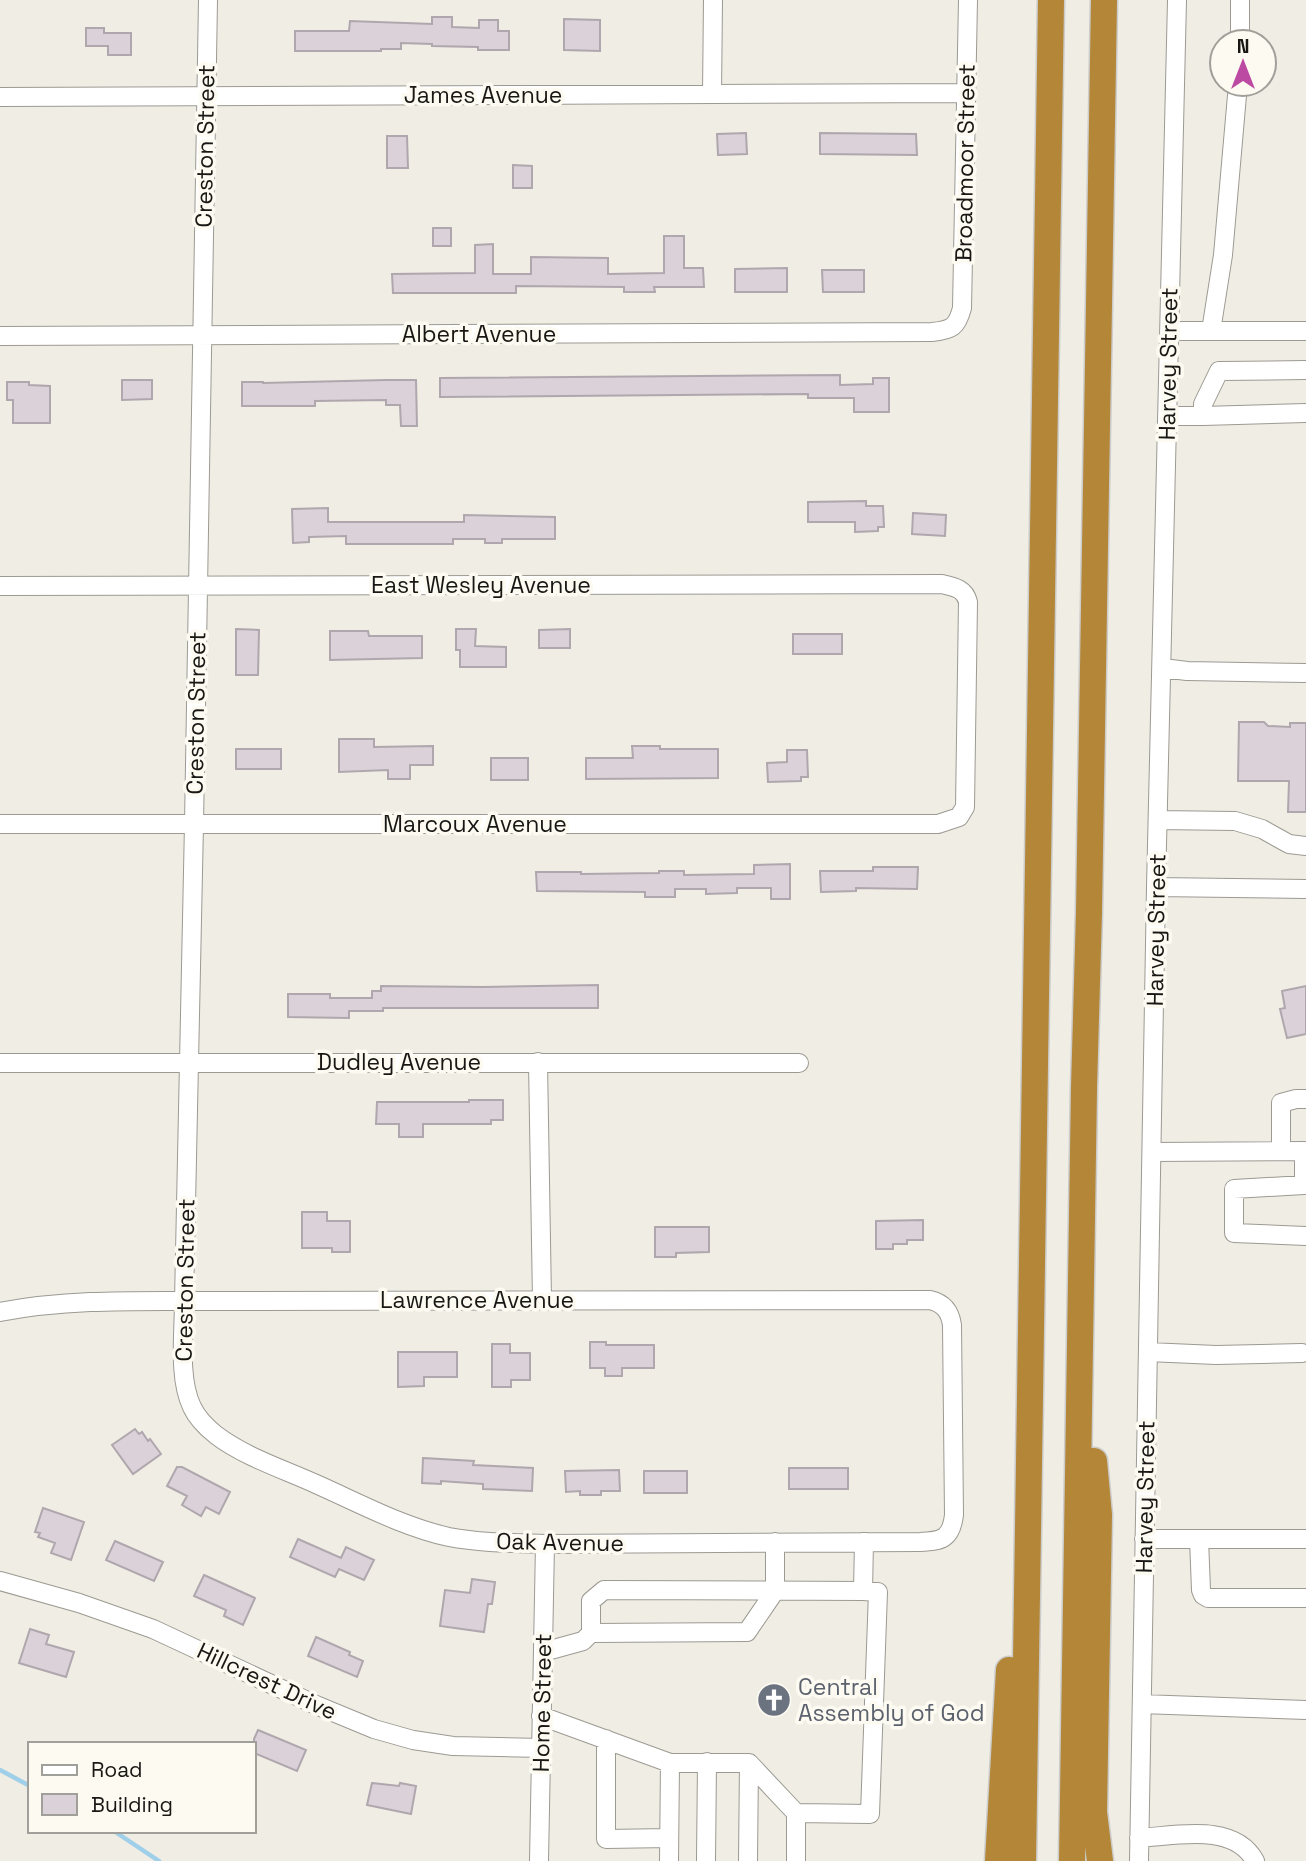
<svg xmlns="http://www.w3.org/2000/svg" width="1306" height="1861" font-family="'Space Grotesk',sans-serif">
<rect width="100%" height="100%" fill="#efede4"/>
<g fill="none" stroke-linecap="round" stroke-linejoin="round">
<path stroke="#9fcfe9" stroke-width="4.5" d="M0 1770 30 1786
M114 1831 159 1861"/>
</g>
<path fill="#dad2d8" stroke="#afa7ad" stroke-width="2" d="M432 17H452V27L479 28V20H498V31H509V50H478V47L432 46V44L401 43V49H381V51H295V31H349L350 21 432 24Z
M564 19 600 20V51L564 50Z
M86 28H104V33H131V55H108V46H86Z
M746 133 747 154 718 155 717 134Z
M820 133 916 134 917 155 820 154Z
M387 136H407L408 168H387Z
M513 165 532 166V188H513Z
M433 228H451V246H433Z
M664 236H684V268H703L704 287H654L655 292H624V287L516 286V293H393L392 274 475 273V245L493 244V274H531V257L608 258V274L664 273Z
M787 268V292H735V269Z
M822 270H864V292H823Z
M840 375V385L873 384V378H889V412H854V398H808V394L440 397V378Z
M122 380H152V399L122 400Z
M386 380H416L417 426H401L400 405H386V400L315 401V406H242V382H263V383Z
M7 382H29V385L50 386V423H13V400H7Z
M866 501V506H883L884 527H878V531L855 532V522H808V502Z
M328 508V522H464V515L555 517V539H502V543H485V539H453V544H346V536L309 537V542L293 543 292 509Z
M913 513 946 515 945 536 912 534Z
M236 629 259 630 258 675H236Z
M456 629H476L475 646 506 647V667H460V650H456Z
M570 629V648H539V630Z
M330 631H368L369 636H422V658L330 660Z
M793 634H842V654H793Z
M1239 722H1264L1268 726 1290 727V723H1306V812H1288L1289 781H1238Z
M339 739H374V747L433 746V765H410V779H388V770L339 772Z
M632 746H660V749H718V778L586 779V758H633Z
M236 749H281V769H236Z
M787 750H807L808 777H801V781L768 782 767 763 787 762Z
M491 758H528V780H491Z
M790 864V899H771V888H737V893L706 894V889H675V897H645V892L537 891 536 872H581V874L659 873V871H684V875L754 874V865Z
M873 867H918L917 889 856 888V891L821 892 820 871H873Z
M598 985V1008H383V1011H349V1018L288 1017V994H330V998H372V991H381V986L483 987Z
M1306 986V1034L1287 1038 1280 1009 1285 1008 1282 991Z
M469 1100H503V1120H491V1124H423V1137H399V1124H376L377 1102H469Z
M302 1212H327V1221H350V1252H332V1248H302Z
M923 1220V1240H907V1244H893V1249H876V1221Z
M655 1227H709V1252L676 1253V1257H655Z
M590 1342H606V1345H654V1368H622V1376H605V1368H590Z
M492 1344H510V1353H530V1380H511V1387H492Z
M398 1352H457V1377H424V1386L398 1387Z
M135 1429 139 1434 142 1432 148 1441 150 1439 161 1454 133 1474 112 1445Z
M423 1458 474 1461 473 1465 533 1468 532 1491 483 1489V1484L441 1481V1484L422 1483Z
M177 1467H182L230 1492 219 1514 206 1507 201 1516 182 1505 187 1496 167 1486Z
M789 1468H848V1489H789Z
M619 1470 620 1491H601V1495H580V1491L566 1492 565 1471Z
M644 1471H687V1493H644Z
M43 1508 84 1522 71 1560 51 1553 55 1543 38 1537 40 1533 35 1532Z
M298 1539 341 1558 346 1547 374 1560 364 1580 339 1569 335 1577 290 1557Z
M115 1541 163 1562 154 1581 106 1560Z
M204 1575 255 1598 243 1625 224 1616 226 1610 194 1596Z
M472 1579 495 1582 492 1604H488L484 1632 440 1626 445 1590 470 1593Z
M30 1629 49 1635 46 1644 74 1652 66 1677 19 1663Z
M316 1637 350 1652 349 1655 363 1661 357 1677 308 1656Z
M258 1730 306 1750 297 1771 254 1753V1739Z
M372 1783 399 1786 400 1783 416 1786 411 1814 367 1805Z"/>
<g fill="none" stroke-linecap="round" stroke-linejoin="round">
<g stroke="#9c9a92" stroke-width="20">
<path id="minor" d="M1240 42V0
M712 94 713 0
M0 97 967 93
M1169 331H1306
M1211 331 1223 255 1238 84
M0 336 932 332C952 330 957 327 962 308L968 0
M1167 416H1203V404L1219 371 1306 370
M1203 416 1306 413
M0 586 942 584C955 587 965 589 968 602L965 807 959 817 938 824H0
M1163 668 1187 671 1306 673
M1158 820 1235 821 1262 829 1289 844 1306 846
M1156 887 1306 889
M538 1062 542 1300
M0 1063H799
M1281 1151V1103L1296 1099H1306
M1304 1151V1185L1234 1189V1233L1306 1236
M1152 1152 1306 1151
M0 1312C67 1299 137 1301 206 1301L930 1300C943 1303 950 1311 952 1325L954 1515C951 1539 942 1541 920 1542L545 1544C513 1543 481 1543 449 1537 403 1527 359 1503 316 1484 283 1469 245 1457 216 1435 206 1427 197 1418 192 1407 178 1378 184 1333 184 1301L194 824 208 0
M1148 1352 1216 1355 1302 1353
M1144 1539H1306
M1199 1539 1201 1590 1203 1595 1208 1598H1306
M0 1581 79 1603 153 1629 316 1705 374 1729 413 1740 453 1746 541 1748
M863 1591 864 1542
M543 1652 583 1641 591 1633
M1142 1704 1306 1710
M541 1716 670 1763H749L796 1813 870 1814 878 1592 863 1591 604 1590 591 1601V1633L747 1632 775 1591V1542
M606 1739V1839L669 1838
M1139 1838C1175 1836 1234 1822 1255 1861
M539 1861 545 1544
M669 1861 670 1763
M706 1861 707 1762
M748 1861 749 1763
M796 1861V1813
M1139 1861 1156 887 1177 0"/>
</g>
<g stroke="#cccccb" stroke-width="29">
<path id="highway" d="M1094 1461 1099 1515 1094 1812 1100 1861
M998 1861 1009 1670
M1023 1861 1051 0
M1072 1861 1084 1088 1089 912 1104 0"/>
</g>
<use href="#minor" stroke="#fff" stroke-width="18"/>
<use href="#highway" stroke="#b38638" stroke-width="26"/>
</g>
<defs>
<g id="church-disc" transform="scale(1.75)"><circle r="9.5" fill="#6b7280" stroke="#fcfaf1"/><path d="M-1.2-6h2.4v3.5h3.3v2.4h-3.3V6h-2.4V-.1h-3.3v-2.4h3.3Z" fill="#fff"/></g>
</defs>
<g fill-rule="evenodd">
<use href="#church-disc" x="774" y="1700"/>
</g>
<g text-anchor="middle" stroke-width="7" stroke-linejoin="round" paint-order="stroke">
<g font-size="23" fill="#181714" stroke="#fcfaf1">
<text x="483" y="103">James Avenue</text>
<text transform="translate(205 146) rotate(-89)" y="8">Creston Street</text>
<text transform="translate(965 163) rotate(-89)" y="8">Broadmoor Street</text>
<text x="479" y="342">Albert Avenue</text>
<text transform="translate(1168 364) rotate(-89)" y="8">Harvey Street</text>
<text x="481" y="593">East Wesley Avenue</text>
<text transform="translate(196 713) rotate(-89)" y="8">Creston Street</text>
<text x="475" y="832">Marcoux Avenue</text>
<text transform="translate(1156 930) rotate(-89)" y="8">Harvey Street</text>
<text x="399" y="1070">Dudley Avenue</text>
<text transform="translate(185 1280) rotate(-89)" y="8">Creston Street</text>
<text x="477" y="1308">Lawrence Avenue</text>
<text transform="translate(1145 1497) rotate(-89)" y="8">Harvey Street</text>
<text transform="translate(560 1542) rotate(1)" y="8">Oak Avenue</text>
<text transform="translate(267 1681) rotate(25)" y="8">Hillcrest Drive</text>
<text transform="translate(542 1703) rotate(-89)" y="8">Home Street</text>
</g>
<g font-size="23" fill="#5b616d" stroke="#fcfaf1" text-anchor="start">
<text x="798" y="1695">Central<tspan x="798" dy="26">Assembly of God</tspan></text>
</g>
</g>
<rect x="28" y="1742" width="228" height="91" fill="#fcfaf1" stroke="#a19f99" stroke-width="2"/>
<rect x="42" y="1765" width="35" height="10" fill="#ffffff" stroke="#a19f99" stroke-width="2"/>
<text x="91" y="1777" font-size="21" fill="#181714">Road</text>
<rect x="42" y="1794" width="35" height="21" fill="#dad2d8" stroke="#a19f99" stroke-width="2"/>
<text x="91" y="1812" font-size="21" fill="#181714">Building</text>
<g transform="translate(1243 63)"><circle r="33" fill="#fcfaf1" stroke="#a19f99" stroke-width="2"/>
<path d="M0-5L12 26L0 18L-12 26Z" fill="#bc49a2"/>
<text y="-10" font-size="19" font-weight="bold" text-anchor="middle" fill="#181714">N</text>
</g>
</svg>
